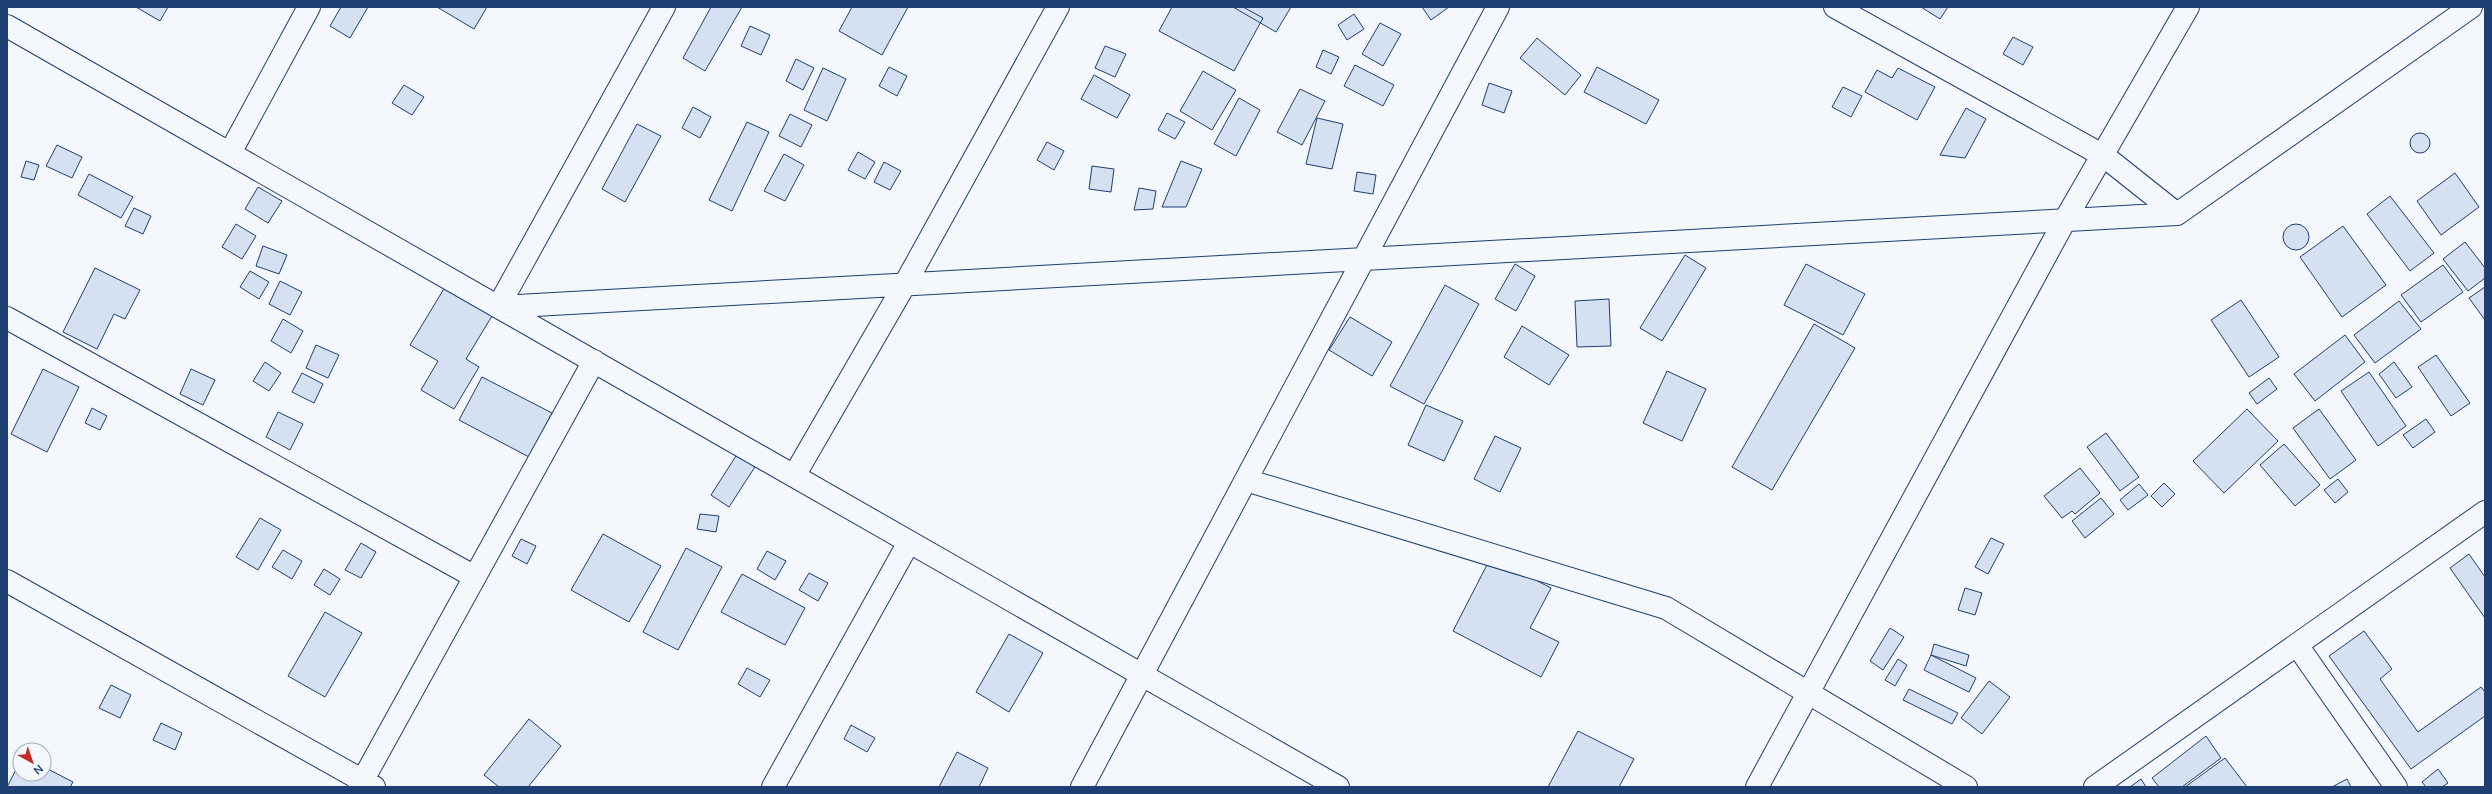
<svg xmlns="http://www.w3.org/2000/svg" width="2492" height="794" font-family="'Nunito Sans',sans-serif">
<rect width="100%" height="100%" fill="#f4f7fb"/>
<path fill="#d5e0f0" stroke="#1d3f73" d="M136 7H168L160 21Z
M341 7H368L350 38 330 26Z
M437 7H487L474 29Z
M711 7H742L705 71 683 58Z
M852 7H908L882 55 839 31Z
M1172 7H1243L1263 18 1234 71 1159 31Z
M1233 7H1291L1276 32Z
M1422 7H1449L1431 20Z
M1921 7H1948L1940 19Z
M1354 14 1364 29 1347 40 1338 25Z
M1380 23 1401 34 1383 66 1362 54Z
M750 26 770 35 761 55 741 46Z
M2013 37 2033 47 2023 65 2003 54Z
M1537 38 1581 75 1565 95 1520 58Z
M1105 46 1126 54 1115 77 1095 68Z
M1323 50 1339 57 1331 74 1316 67Z
M796 59 814 68 803 90 786 81Z
M1355 65 1394 85 1383 106 1344 86Z
M889 67 907 76 897 96 879 86Z
M1597 67 1659 100 1646 124 1584 92Z
M823 68 846 79 827 121 804 110Z
M1898 68 1935 87 1917 120 1865 92 1877 70 1892 78Z
M1203 71 1236 90 1212 130 1180 111Z
M1094 75 1130 95 1117 118 1081 99Z
M1489 83 1512 91 1504 113 1482 105Z
M404 85 424 97 412 115 392 103Z
M1843 87 1862 96 1851 117 1832 107Z
M1300 89 1325 101 1302 145 1277 132Z
M1239 98 1260 110 1236 156 1214 144Z
M693 107 711 117 700 138 682 128Z
M1966 108 1986 119 1965 158 1940 155Z
M1167 113 1185 122 1175 139 1158 130Z
M790 114 812 125 801 147 779 136Z
M1317 118 1343 124 1332 169 1306 164Z
M747 122 769 132 732 211 709 200Z
M637 124 661 136 625 202 602 189Z
M2410 143a10 10 0 1 1 20 0a10 10 0 1 1-20 0Z
M1047 142 1064 151 1054 170 1037 160Z
M57 145 82 157 72 178 46 166Z
M858 152 875 162 865 179 848 170Z
M784 154 804 165 785 201 764 191Z
M26 161 39 165 34 180 21 177Z
M1181 161 1202 169 1186 207H1162Z
M884 162 901 171 890 190 874 182Z
M1092 166 1114 169 1111 192 1089 189Z
M1357 172 1376 175 1373 194 1354 191Z
M2455 173 2479 207 2441 235 2417 201Z
M89 174 133 197 121 218 78 195Z
M258 187 282 201 268 223 245 209Z
M1139 188 1156 191 1153 209 1134 210Z
M2390 196 2434 253 2410 271 2367 214Z
M134 208 151 216 143 234 125 226Z
M2283 237a13 13 0 1 1 26 0a13 13 0 1 1-26 0Z
M236 224 256 236 242 259 222 247Z
M2343 226 2386 285 2342 317 2300 257Z
M2465 242 2485 268V278L2468 291 2443 259Z
M263 246 287 255 279 274 256 266Z
M1685 255 1706 268 1662 341 1640 328Z
M1515 264 1535 276 1516 311 1495 299Z
M1806 264 1865 294 1843 335 1784 305Z
M2443 265 2463 292 2421 322 2401 295Z
M95 268 140 290 125 319 114 314 97 349 63 332Z
M250 271 269 282 259 299 240 287Z
M280 281 302 292 290 315 269 304Z
M448 282 495 311 466 359 479 367 454 409 421 390 438 361 410 345Z
M1445 285 1479 304 1424 404 1390 386Z
M2485 287V320L2469 298Z
M1609 299 1611 346 1577 347 1575 301Z
M2241 300 2279 357 2249 377 2211 320Z
M2399 301 2421 329 2375 363 2354 335Z
M1350 317 1392 342 1372 376 1329 350Z
M283 319 303 331 291 353 271 341Z
M1814 324 1855 348 1772 490 1732 467Z
M1522 326 1569 355 1549 385 1504 357Z
M2345 335 2365 362 2315 401 2294 374Z
M316 345 339 355 328 378 306 368Z
M2436 355 2470 403 2451 416 2418 367Z
M265 362 281 373 269 391 253 381Z
M2394 362 2412 387 2396 398 2379 374Z
M43 369 79 387 47 452 11 434Z
M191 369 215 380 203 405 180 394Z
M1667 371 1706 389 1682 441 1643 423Z
M2369 372 2406 426 2378 446 2341 391Z
M302 373 323 384 314 403 292 392Z
M482 377 552 413 529 457 459 420Z
M2269 378 2277 389 2257 404 2249 393Z
M1426 405 1463 421 1444 461 1408 445Z
M92 408 107 416 100 430 85 423Z
M2247 409 2278 441 2224 493 2193 461Z
M2319 409 2356 460 2330 479 2293 428Z
M278 412 303 424 290 450 266 437Z
M2426 419 2435 432 2413 448 2403 435Z
M2106 433 2139 477 2120 491 2087 447Z
M1495 436 1521 448 1500 492 1474 479Z
M2284 444 2320 485 2295 506 2260 465Z
M743 445 762 456 729 507 711 495Z
M2080 468 2100 493 2075 514 2072 511 2062 518 2044 496Z
M2338 479 2348 492 2335 503 2324 490Z
M2164 483 2175 494 2162 507 2151 496Z
M2139 484 2148 495 2128 510 2120 500Z
M2101 498 2114 514 2085 538 2072 521Z
M700 514 719 516 716 532 697 529Z
M260 518 281 530 258 570 236 557Z
M603 534 661 566 629 622 571 590Z
M1991 538 2004 544 1988 574 1975 567Z
M521 539 536 546 527 564 512 556Z
M361 543 376 552 361 578 345 570Z
M686 548 722 567 678 650 643 632Z
M283 550 302 561 292 579 272 567Z
M767 551 786 561 775 580 757 569Z
M2469 554 2485 577V618L2450 568Z
M1491 557 1551 588 1530 628 1559 642 1541 677 1453 631Z
M324 569 340 579 330 595 314 585Z
M809 573 828 583 818 601 799 590Z
M742 574 805 608 785 645 721 612Z
M1965 588 1982 593 1975 615 1958 610Z
M325 612 362 633 325 697 288 676Z
M1890 628 1904 637 1883 670 1870 661Z
M2364 631 2392 669 2380 679 2418 732 2481 687 2485 692V716L2411 769 2329 656Z
M1009 634 1043 653 1009 712 976 692Z
M1934 644 1969 655 1966 666 1931 655Z
M1931 655 1976 678 1969 692 1924 670Z
M1898 659 1907 665 1895 686 1885 680Z
M747 668 770 680 760 697 738 684Z
M1989 681 2010 697 1982 734 1961 718Z
M111 685 131 695 120 718 99 708Z
M1909 689 1958 713 1952 724 1903 700Z
M529 719 561 746 528 787H499L484 775Z
M161 723 182 733 175 750 153 740Z
M851 725 875 738 867 752 844 739Z
M1578 731 1634 759 1619 787H1548Z
M2206 736 2221 758 2182 787H2159L2152 778Z
M957 752 988 768 979 787H939Z
M2225 758 2247 787H2185Z
M20 762V774H44V767L73 782 70 787H7Z
M2438 769 2448 783 2442 787H2426L2422 782Z
M2141 779 2146 787H2130Z
M2347 779 2351 787H2332Z"/>
<g fill="none" stroke-linecap="round" stroke-linejoin="round">
<g stroke="#1d3f73" stroke-width="24">
<path id="minor" d="M1835 7 2104 156 2177 214
M7 26 1338 787
M230 153 309 7
M498 307 2177 214 2471 7
M498 307 664 7
M7 318 475 577
M794 476 905 284 1058 7
M1246 480 1666 608 1966 787
M7 581 374 787
M2297 645 2396 787
M359 787 594 361
M773 787 909 542
M1082 787 1498 7
M2095 787 2485 512"/>
</g>
<g stroke="#1d3f73" stroke-width="24">
<path id="highway" d="M1757 787 2065 220 2188 7"/>
</g>
<use href="#minor" stroke="#f4f7fb" stroke-width="22"/>
<use href="#highway" stroke="#f4f7fb" stroke-width="22"/>
</g>
<rect width="2492" height="794" fill="none" stroke="#1d3f73" stroke-width="16"/>
<g transform="translate(32 762) rotate(140)"><circle r="19" fill="#f4f7fb" stroke="#9eadc5"/>
<path d="M0-3L7 15L0 10L-7 15Z" fill="#c62828"/>
<text y="-6" font-size="11" font-weight="bold" text-anchor="middle" fill="#1d3f73">N</text>
</g>
</svg>
